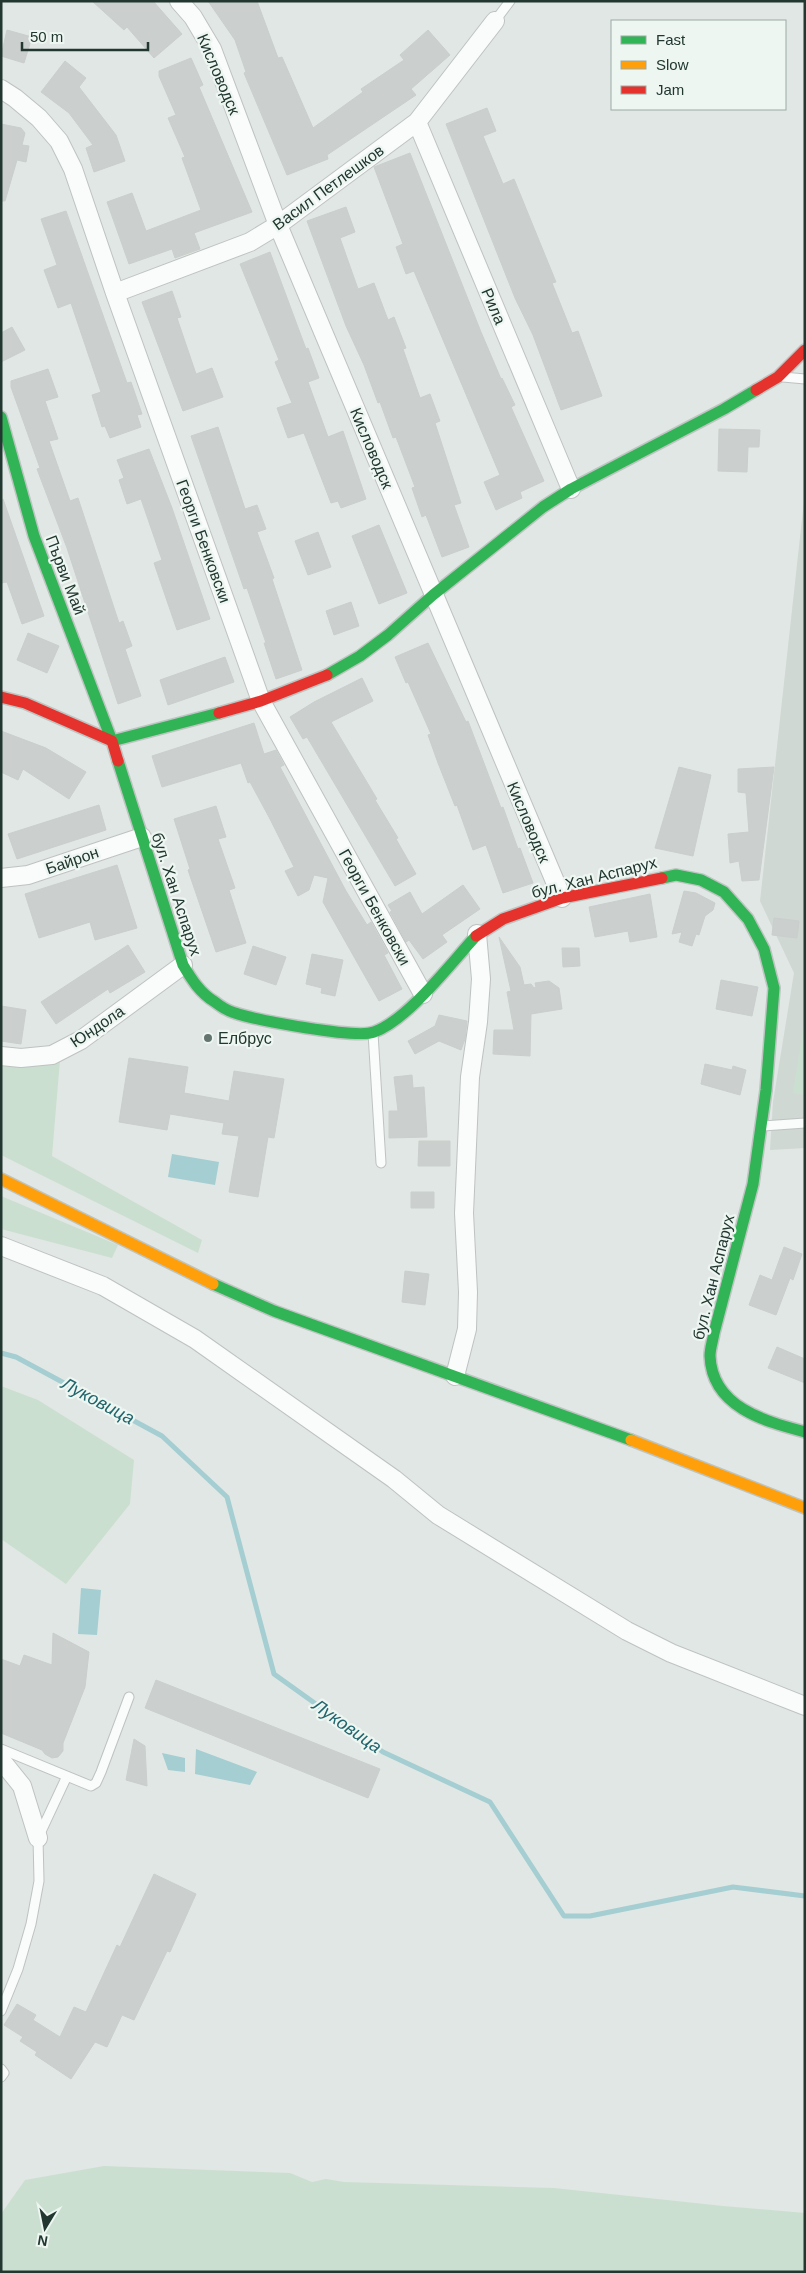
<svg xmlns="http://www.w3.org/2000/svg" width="806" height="2273" font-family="Helvetica,sans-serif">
<rect width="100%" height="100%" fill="#e1e7e4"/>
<path fill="#cfd8d3" d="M805 492V1148L770 1150 773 1102 794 973 760 901Z"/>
<path fill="#cbdfd0" d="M805 1016V1095L793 1093Z
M1 1060H60L52 1156 202 1240 198 1253 1 1155Z
M1 1196 118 1245 112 1258 1 1229Z
M1 1386 38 1400 134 1460 130 1504 66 1584 1 1539Z
M104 2166 290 2173 312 2182 326 2179 344 2182 554 2188 723 2206 805 2213V2272H1V2214L25 2180Z"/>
<path fill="#a4ced2" d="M172 1154 219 1162 215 1185 168 1177Z
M81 1588 101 1590 97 1635 78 1634Z
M196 1749 257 1772 250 1785 195 1774Z
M162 1753 185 1758V1772L168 1770Z"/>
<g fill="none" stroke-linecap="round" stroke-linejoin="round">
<path stroke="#a4ced2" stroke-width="5" d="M1 1353 16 1357 162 1436 227 1497 274 1674 383 1752 490 1802 564 1916H590L733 1887 805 1896"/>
</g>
<path fill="#cbd0ce" stroke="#cacfcd" d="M92 1H153L182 34 154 58 127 27 124 30Z
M208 1H257L278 58 282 57 313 128 363 92 361 89 404 60 400 55 428 30 450 55 411 89 416 95 327 155 328 159 287 175 244 73 246 72 235 40Z
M7 30 32 37 24 63 1 56Z
M191 58 203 85 199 87 252 212 194 233 200 249 175 258 172 249 129 264 107 202 132 193 146 231 201 210 182 158 185 157 168 118 176 115 159 76V71Z
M65 61 86 78 79 87 116 135 125 161 94 172 86 148 93 145 69 113 41 92Z
M487 108 496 131 483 136 503 184 514 179 556 282 552 283 572 333 578 331 602 396 561 410 533 335 515 298 446 124Z
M1 124 21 128 25 133 22 145 29 146 26 162 17 160 5 201H1Z
M410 153 481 332 501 379 502 378 515 405 511 407 544 481 520 492 522 498 496 510 484 482 500 475 414 271 406 274 396 247 403 244 374 167Z
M346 207 355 232 340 238 358 289 374 283 388 320 394 317 406 348 403 349 420 398 430 394 440 421 435 423 461 503 454 505 469 547 442 557 426 515 422 517 412 488 415 487 396 437 393 438 380 402 378 403 364 365 346 326 307 221Z
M66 211 127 383 131 382 142 414 137 415 141 427 110 438 105 426 102 427 92 395 101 392 71 303 58 308 44 270 57 265 41 219Z
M270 252 306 349 308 348 319 378 308 382 328 437 343 431 366 499 341 508 338 501 331 503 304 433 288 438 277 408 292 403 275 362 279 360 240 264Z
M172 291 181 317 177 318 196 374 212 368 223 397 183 411 142 302Z
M12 327 25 350 1 362V333Z
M48 369 58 397 45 401 58 439 49 441 70 501 78 498 119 623 123 621 132 646 125 649 141 696 118 704 67 548 37 469 40 468 11 387V381Z
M218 427 245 509 257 505 266 529 257 532 274 578 272 579 302 670 276 679 264 643H266L247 588 244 589 191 436Z
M719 429 760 430 759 447H748L747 472 718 471Z
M149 449 172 508 210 619 177 630 154 563 162 560 141 499 127 504 119 480 124 478 117 460Z
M3 499 44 616 22 624 7 582 1 583V500Z
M379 525 407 593 379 604 352 536Z
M318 532 331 567 308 575 295 541Z
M351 602 359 626 334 635 326 611Z
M28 633 59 646 47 673 17 660Z
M428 643 466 722 468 721 501 808 503 807 518 849 520 848 533 883 503 893 486 845 473 850 457 805 455 806 438 763 428 735 431 734 408 682 406 683 395 657Z
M225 657 234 682 168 705 160 680Z
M362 678 373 701 331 722 377 799 375 800 398 838 396 839 416 874 395 886 307 737 303 739 290 717 314 702Z
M254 723 264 754 276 750 284 765 280 767 346 891 367 925 371 922 388 953 384 955 402 989 379 1001 323 902 328 878 314 875 309 890 298 896 285 871 294 867 270 819 250 782 248 783 241 763 162 787 152 756Z
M1 731 46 748 86 772 69 799 23 769 18 780 1 772Z
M679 767 711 775 693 856 655 848Z
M774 767 759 880 742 881 739 861 730 863 728 834 749 832 746 793 738 792V769Z
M99 805 106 830 17 859 8 834Z
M216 806 226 837 218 839 235 888 229 890 246 943 216 952 188 870 190 869 174 819Z
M117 865 137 928 95 940 90 922 39 938 25 894Z
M463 885 480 909 442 935 447 942 423 959 409 940 406 942 390 912 392 911 388 905 410 892 422 914Z
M684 891 696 893 715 903 713 910 705 916 699 935 696 934 692 946 679 942 682 932 672 934Z
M650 894 657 937 630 942 628 931 595 937 589 907Z
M774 918 799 921 797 938 772 935Z
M499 937 520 967 524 985 531 984 534 988 536 987 535 983 549 981 559 988 562 1009 531 1014 530 1056 493 1054 494 1030H514L507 992 511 991Z
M128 945 145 972 110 993 108 989 56 1024 41 1002Z
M253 946 286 957 276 985 244 974Z
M562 948H579L580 966 563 967Z
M312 954 343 960 335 996 321 993 322 988 306 984Z
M721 980 758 987 752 1016 716 1009Z
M1 1006 26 1010 21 1044 1 1041Z
M439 1015 467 1021 465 1039 461 1050 439 1041 415 1054 408 1041 435 1026Z
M129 1058 188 1067 184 1093 229 1101 234 1071 284 1079 274 1138 268 1137 258 1197 229 1192 239 1136 222 1134 224 1123 170 1114 167 1130 119 1122Z
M705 1064 732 1070 733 1066 746 1070 740 1095 701 1084Z
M412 1075 413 1088 424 1087 427 1137 389 1138V1111H398L394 1077Z
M419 1141H450V1166H418Z
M411 1192H434V1208H411Z
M784 1247 802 1254 793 1280 790 1278 776 1315 749 1305 760 1275 772 1280Z
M405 1271 429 1274 425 1305 402 1302Z
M777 1347 805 1359V1383L768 1368Z
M53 1633 89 1652 85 1687 63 1743V1751L58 1757 52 1758 45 1754 42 1750 1 1733V1659L20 1666 24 1655 52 1665Z
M156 1680 380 1769 368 1798 145 1708Z
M134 1739 145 1746 147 1786 126 1780Z
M154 1874 196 1894 170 1952 167 1951 134 2020 122 2015 107 2047 95 2042 71 2079 35 2055 37 2052 20 2041 23 2037 4 2025 17 2004 36 2015 33 2020 60 2037 74 2007 86 2012 117 1945 120 1947Z"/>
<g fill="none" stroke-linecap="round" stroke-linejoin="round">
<g stroke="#bec3c1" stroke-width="11">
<path id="lane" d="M495 21 510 1
M783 377 805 379
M373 1033 381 1163
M763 1126 805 1123
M1 1749 91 1786 96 1783 101 1772 129 1697
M1 2011 18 1969 31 1924 39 1881 38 1838 67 1776
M1 2069 4 2073 1 2077"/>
</g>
<g stroke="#bec3c1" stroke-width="20">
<path id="street" d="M179 1 193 17 212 49 278 225 562 898
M1 89 15 98 39 118 59 141 73 169 115 293 261 701 423 994
M417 122 571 489
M115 293 250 242 278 225 417 122 495 21
M1 878 28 875 142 837
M1 1056 21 1058 52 1055 81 1040 183 965
M1 1246 103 1286 195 1339 394 1479 438 1515 627 1631 671 1653 805 1706
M455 1376 467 1329 468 1292 464 1213 470 1077 478 1022 481 979 477 934
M1 1760 22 1786 38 1838"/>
</g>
<g stroke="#bec4c1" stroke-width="14">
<path id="fast" d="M1 417 34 536 112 741 219 713
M327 675 360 656 388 635 433 595 543 507 571 489 724 409 756 390
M118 761 183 965C192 980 200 993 215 1002 220 1006 228 1011 235 1013 256 1020 356 1039 374 1032 408 1020 451 963 476 936
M662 878 676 875 701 880 724 892 748 919 764 949 774 988 766 1090 753 1184 714 1333C713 1340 710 1348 710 1356 712 1407 764 1421 805 1432
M213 1284 274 1311 631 1440"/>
</g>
<g stroke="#bec4c1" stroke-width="14">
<path id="slow" d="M1 1179 213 1284
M631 1440 805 1508"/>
</g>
<g stroke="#bec4c1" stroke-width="14">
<path id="jam" d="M756 390 778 377 805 350
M1 697 25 703 112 741 118 761
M219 713 261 701 327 675
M476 936 503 919 562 898 662 878"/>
</g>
<use href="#lane" stroke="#fafbfb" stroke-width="9"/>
<use href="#street" stroke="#fafbfb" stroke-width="18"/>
<use href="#fast" stroke="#30b455" stroke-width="11"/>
<use href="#slow" stroke="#ff9f0a" stroke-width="11"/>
<use href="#jam" stroke="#e5322d" stroke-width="11"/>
</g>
<circle fill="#64756f" stroke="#eef6f2" stroke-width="2" cx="208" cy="1038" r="5"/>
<g text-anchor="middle" stroke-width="4.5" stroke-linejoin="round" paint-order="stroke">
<g font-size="16" fill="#213730" stroke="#eef6f2">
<text transform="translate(219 74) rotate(67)" y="6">Кисловодск</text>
<text transform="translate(328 187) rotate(-36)" y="6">Васил Петлешков</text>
<text transform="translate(494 306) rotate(67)" y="6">Рила</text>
<text transform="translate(372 448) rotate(67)" y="6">Кисловодск</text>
<text transform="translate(204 541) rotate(70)" y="6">Георги Бенковски</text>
<text transform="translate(66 575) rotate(69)" y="6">Първи Май</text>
<text transform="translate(529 822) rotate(67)" y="6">Кисловодск</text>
<text transform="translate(72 860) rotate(-19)" y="6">Байрон</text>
<text transform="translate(594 877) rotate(-14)" y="6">бул. Хан Аспарух</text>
<text transform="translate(177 894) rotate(72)" y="6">бул. Хан Аспарух</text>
<text transform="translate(375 907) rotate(61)" y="6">Георги Бенковски</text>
<text transform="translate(97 1026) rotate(-34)" y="6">Юндола</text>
<text transform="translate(713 1277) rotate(-76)" y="6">бул. Хан Аспарух</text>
</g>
<g font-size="16" fill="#213730" stroke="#eef6f2" text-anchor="start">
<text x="218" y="1044">Елбрус</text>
</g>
<g font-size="18" font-style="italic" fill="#21656d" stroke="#eef6f2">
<text transform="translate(98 1401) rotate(28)" y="6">Луковица</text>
<text transform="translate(347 1726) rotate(35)" y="6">Луковица</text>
</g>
</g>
<rect width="806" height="2273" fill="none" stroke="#213730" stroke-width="5"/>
<rect x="611" y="20" width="175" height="90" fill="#eef6f2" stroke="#9caaa4"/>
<rect x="621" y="36" width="25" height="8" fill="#30b455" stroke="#9caaa4"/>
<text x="656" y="45" font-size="15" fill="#213730">Fast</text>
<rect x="621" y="61" width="25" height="8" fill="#ff9f0a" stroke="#9caaa4"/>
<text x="656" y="70" font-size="15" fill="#213730">Slow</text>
<rect x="621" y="86" width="25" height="8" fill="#e5322d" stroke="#9caaa4"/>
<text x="656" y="95" font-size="15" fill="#213730">Jam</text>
<g transform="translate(45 2228) rotate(190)" stroke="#eef6f2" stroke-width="4" paint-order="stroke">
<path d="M0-4L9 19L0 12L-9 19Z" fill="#213730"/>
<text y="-8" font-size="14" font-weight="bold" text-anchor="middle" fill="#213730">N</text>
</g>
<path d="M22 42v8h126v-8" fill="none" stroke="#213730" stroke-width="2.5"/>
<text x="30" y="42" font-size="15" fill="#213730" stroke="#eef6f2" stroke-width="4" paint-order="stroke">50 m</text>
</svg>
